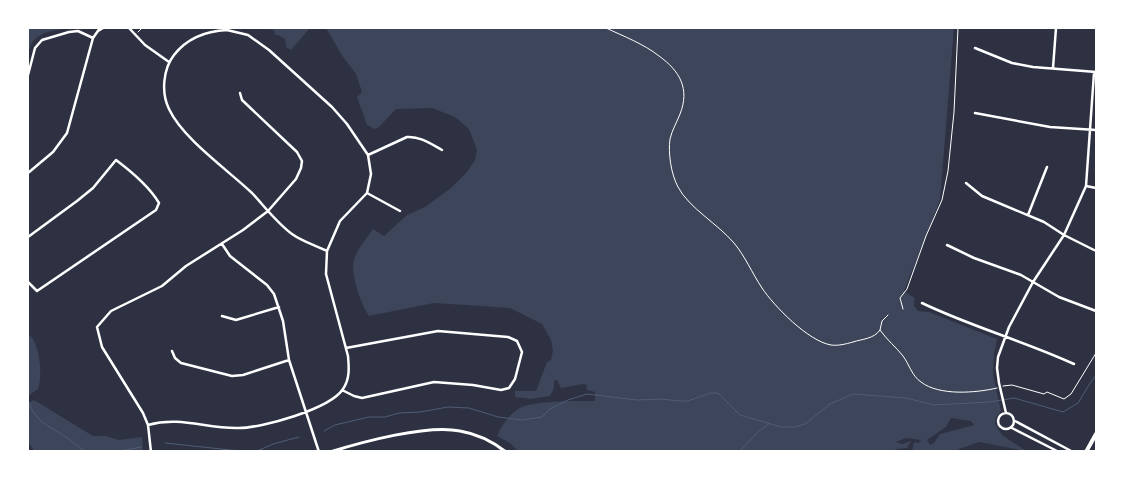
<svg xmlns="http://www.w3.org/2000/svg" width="1124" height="479" font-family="'Alegreya Sans',sans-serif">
<rect width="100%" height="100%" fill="#2d3142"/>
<path fill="#3c4559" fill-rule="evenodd" d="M28 28H65C46 33 33 32 28 54Z
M264 28H310L291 50 286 47 285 39 278 35H275L274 30Z
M326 28H954L940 200 904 291 915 298 914 306 918 311 929 312 997 339 994 355 993 375 1001 411 996 417 995 424 1002 435 1026 451 979 442 953 451H912L914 442 918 443 921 440 906 438 896 442 902 444 911 441 907 448 896 449 893 452 518 451 510 443 497 436C502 425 508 416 518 409 531 400 578 401 595 401V392L587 390 586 387 587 385 583 384 561 388 557 380 554 381V388L550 396 531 399 515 397V391H536L547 362 551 360 553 351 551 340 542 324 510 308 434 303 369 316C361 304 350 274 354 260 357 249 367 238 373 229L384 236 407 215 425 207 451 188 467 172 475 160 477 150 469 129 455 117 432 108 396 109 379 127 375 129 367 125 357 97 362 92 356 74 343 57ZM951 418 971 421 974 425 940 434 934 443 930 445 927 440 946 427Z
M28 334C40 341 43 377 38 389L28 396Z
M34 400 93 436H106L119 440 142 437 143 451H34L28 441V403Z"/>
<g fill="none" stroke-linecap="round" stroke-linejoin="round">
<path stroke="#4f5d75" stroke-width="1" d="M28 401C38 425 47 424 66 437 75 443 78 449 89 452
M324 431 335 425 369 417H385L399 413 420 412 448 407 469 408 498 417 522 420 542 417 550 409 568 400 587 394 637 400 661 399 680 401H688L710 393H718L740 415 781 427H794L805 424 830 404 853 394 906 398 934 405 990 402 1014 398 1063 412 1078 403 1089 385 1096 375
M165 443 249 452
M115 452 141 447
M255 452 273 444 299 437
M739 452 758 432 770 423"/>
<path stroke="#fff" stroke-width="1" d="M606 28C623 36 644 44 659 56 680 71 690 89 680 114 677 122 672 130 670 139 668 153 671 174 678 187 689 208 718 224 734 243 745 256 752 273 762 288 774 306 808 341 831 345 838 346 846 344 853 342 862 339 874 339 880 330
M138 32 142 28
M903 309 900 298 907 289 926 236 942 200 948 171 954 112 958 28
M888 315 882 321 880 330C887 340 896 347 903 356 909 364 912 376 921 382 939 396 976 393 997 388
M1003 386 1012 385 1044 394 1047 392 1064 399 1071 394 1096 353"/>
<path stroke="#fff" stroke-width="2.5" d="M129 28 145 45 169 62
M227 30 248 35 269 50 332 107 347 124 368 155 371 174 367 193 340 221 327 251C315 245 303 242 292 234 277 223 265 207 252 193 228 170 183 139 169 109 161 93 163 69 174 55 188 37 206 31 227 30Z
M98 31 103 28
M975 48 1012 63 1033 67 1096 72
M1053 68 1056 28
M28 75 35 48 42 40 69 32 78 31 93 38
M975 113 1050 127 1096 130
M368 155 407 137C420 136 431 144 442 150
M28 173 53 152 67 133 93 38 100 28
M966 183 982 196 1044 222 1064 235 1096 251
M1086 186 1096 188
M367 193 400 211
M1028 215 1047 167
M28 237 77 201 93 188 116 160C132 172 149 186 159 203L156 210 37 291 28 282
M222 244 230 256 267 285 274 294 283 321 289 360 319 452
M947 245 974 258 1021 275 1059 297 1096 311
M922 303C972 327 1024 341 1074 364
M222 316 236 320 279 307
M172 351 175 358 181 363 232 376 243 375 289 360
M342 390 354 396 362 398 434 382 473 385 501 390 509 388 515 379 522 352 517 341 508 337 438 331 346 348
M998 421a8 8 0 1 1 16 0a8 8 0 1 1-16 0Z
M1006 413 999 383 997 368 998 357 1009 327 1033 282 1064 235 1086 186 1094 73
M1015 421 1073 452
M148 425C181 416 206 429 239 428 262 428 330 409 343 389 350 379 349 367 348 356L326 274 327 251
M1012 428 1059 452
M151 452 148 425 143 413 102 347 97 327 111 311 162 286 186 266 243 230 268 211 296 179 301 168 302 161 297 152 242 100 240 93"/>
<path stroke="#fff" stroke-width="3" d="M330 452C362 442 428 424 460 431 478 434 492 441 506 452"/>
<path stroke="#fff" stroke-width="4" d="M1086 452 1096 434"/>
</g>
<rect width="1124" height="479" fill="none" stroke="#ffffff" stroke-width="58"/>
</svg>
